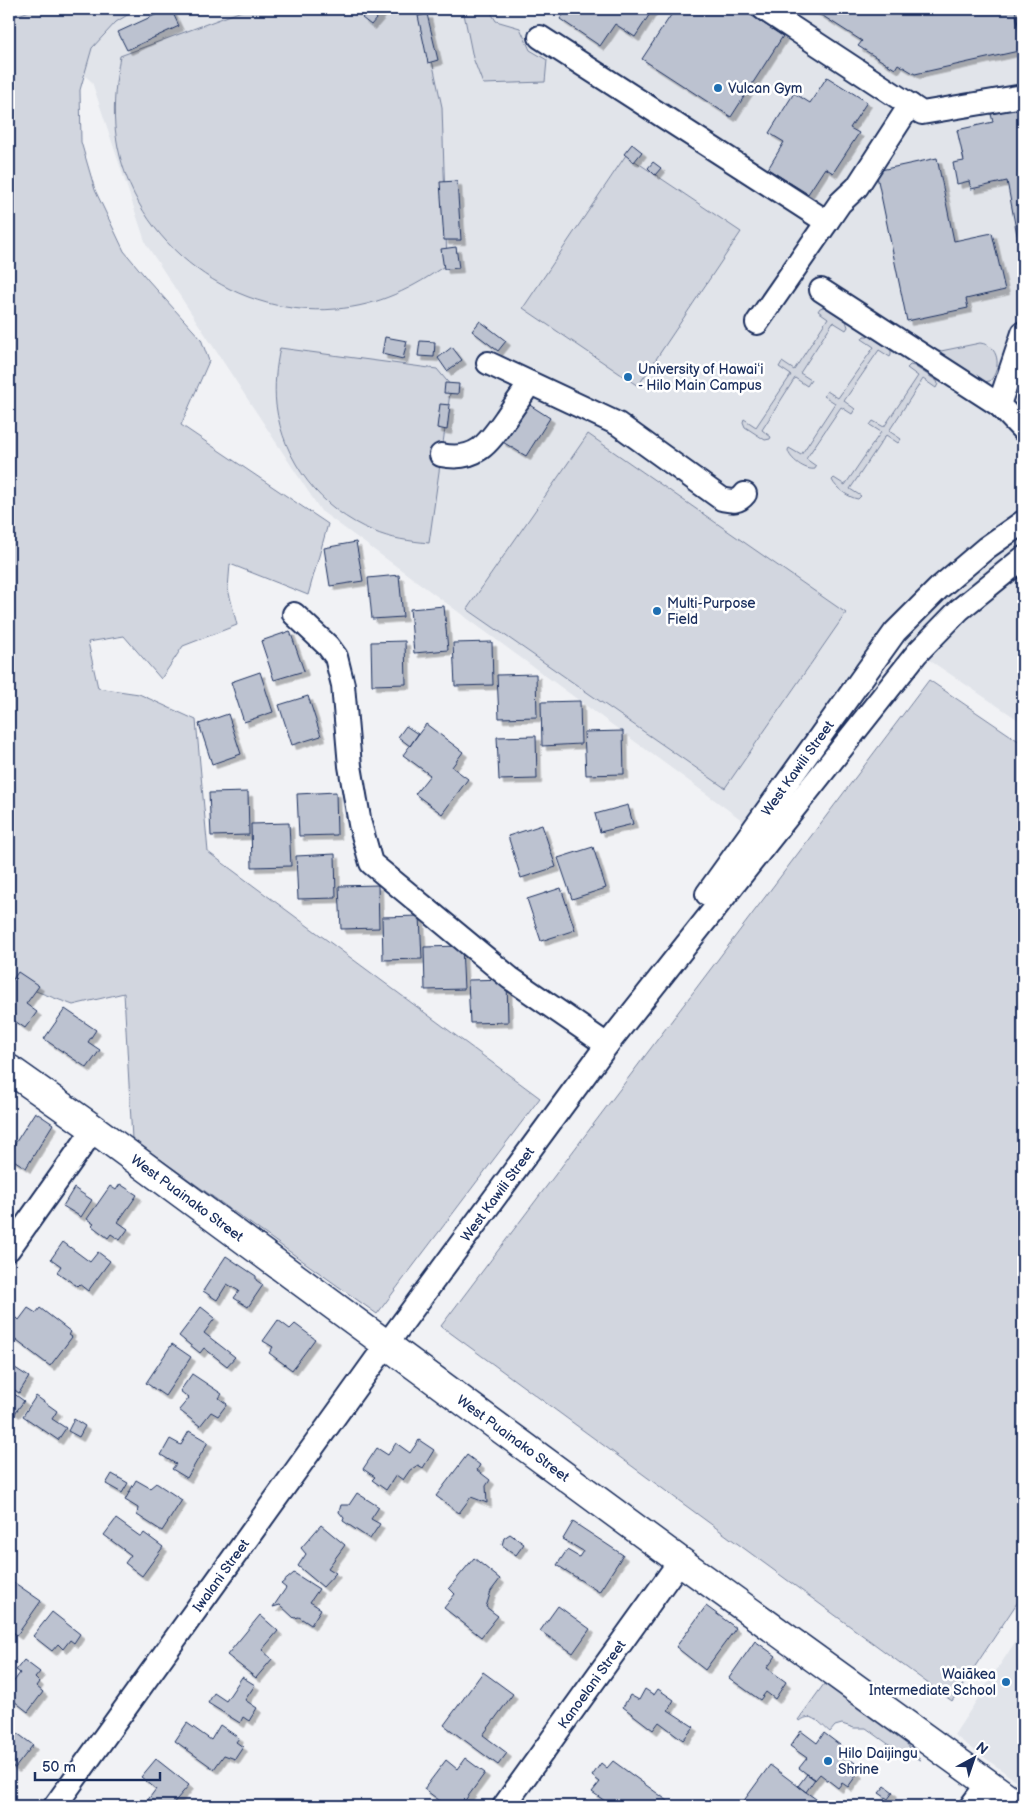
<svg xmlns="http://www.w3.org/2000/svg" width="1032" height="1815" font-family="'Balsamiq Sans',sans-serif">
<defs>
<filter id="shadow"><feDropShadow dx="4.5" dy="4.5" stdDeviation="0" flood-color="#0004"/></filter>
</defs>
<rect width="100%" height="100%" fill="#f1f2f5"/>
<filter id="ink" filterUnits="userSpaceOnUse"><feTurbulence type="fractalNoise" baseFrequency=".02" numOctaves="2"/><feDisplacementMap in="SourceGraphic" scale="10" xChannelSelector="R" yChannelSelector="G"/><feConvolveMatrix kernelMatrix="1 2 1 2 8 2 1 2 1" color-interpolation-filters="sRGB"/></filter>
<g filter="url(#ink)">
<path fill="#e1e4ea" d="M9 9H1023V723L883 629 746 823 321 511 146 244 92 82 19 16 9 15Z
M1023 1630V1786L954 1735Z"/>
<path fill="#d2d6df" stroke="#76829e" d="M29 9H137L116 22 92 48 80 90 81 142 95 190 124 251 148 280 201 339 209 361 181 425 328 524 308 595 230 564 228 589 237 625 183 646 161 679 124 636 88 642 98 688 139 694 196 720 208 852 540 1098 377 1314 132 1139 124 993 73 1005 9 981V38L11 18 29 11Z
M247 9H421L442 107 447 264C414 288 378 306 336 309 228 319 125 236 115 127 113 103 116 79 120 56Z
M463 9H497L490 11 496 21 520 28 530 50 547 60 545 82 483 84 473 58Z
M626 155 741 232 638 386 523 308Z
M823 307H827L846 321 848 327 846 330 833 322 800 373 811 380 807 386 795 378 762 430 771 437 770 439 765 440 745 427 743 422 744 419 756 427 791 375 779 367 782 362 794 370 828 318 818 311 820 308Z
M864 336H870L891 350V355L890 357 879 350 844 401 855 409 852 414 841 407 806 459 816 466 815 469C806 471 789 459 788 450L789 448 801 455 835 403 824 396 827 391 838 398 874 347 862 339Z
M980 343C999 345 1002 368 990 381L983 382 936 352Z
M280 348 437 369 451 386 429 543C410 541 391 539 373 531 321 510 283 461 276 405 274 386 276 367 280 348Z
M910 365 914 366 937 381 938 384 936 388 923 379 889 431 901 439 898 443 886 435 850 489 861 496 858 499C850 498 836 489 832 480L834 478 845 485 881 432 870 425 873 421 884 427 918 376 907 368Z
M588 434 846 613 725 788 467 609Z
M929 680 1023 744V1594L952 1701 441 1326Z
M824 1684 908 1745 911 1752 921 1760 898 1751 866 1728H854L842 1724 835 1726 830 1732C820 1724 813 1711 800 1721L798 1720Z"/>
<path fill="#bcc2d0" stroke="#1b2f5e" filter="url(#shadow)" d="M168 9H171L179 26 127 50 118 32Z
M369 9H376L381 13 371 25 362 18Z
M567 9H653L635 37 615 24 600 46 560 19Z
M675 9H741L783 36 731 117 642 59Z
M812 9H1015L1023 50 915 74 898 64 895 69 858 46 862 41Z
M427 14 438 60 428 63 418 16Z
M827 77 867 102 850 128 859 133 833 173 825 168 808 194 768 169 784 142 769 133 794 93 810 103Z
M1023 107V262H1022L1007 181 971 189 969 181 957 184 953 163 964 161 957 130 993 122 991 114Z
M632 144 642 152 634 162 624 154Z
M937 158 954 241 992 233 1005 290 966 299 968 308 907 321 876 171Z
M653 162 661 168 655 175 648 168Z
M457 181 461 240H444L440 182Z
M456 247 459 268 444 269 441 249Z
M480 321 506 341 498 351 472 331Z
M385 337 407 341 403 359 382 354Z
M420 341 435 342 434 357 418 356Z
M452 347 462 360 447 371 438 358Z
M445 383 459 384 458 394 444 393Z
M525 402 550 418 526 456 501 441Z
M440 404 450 405 447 430 437 428Z
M356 542 363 581 330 586 324 548Z
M399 575 403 617 372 619 368 578Z
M444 606 448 650 414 653 410 609Z
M290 631 304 671 274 680 261 641Z
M405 641 406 684 372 685 371 642Z
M492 642 493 685 455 686 453 643Z
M260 672 273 712 244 722 231 682Z
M536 674 537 717 499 718 497 675Z
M308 696 321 736 292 745 279 705Z
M580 701 581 744 542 746 541 702Z
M228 714 241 754 212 764 199 724Z
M426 724 463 752 452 767 468 779 442 814 415 794 430 775 403 755Z
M406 726 418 734 410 746 398 737Z
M623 731 624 774 586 775 584 732Z
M536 736 537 779 499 780 497 737Z
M248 792 249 835 211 836 209 793Z
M336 792 337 835 299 836 297 794Z
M628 805 633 824 600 832 595 814Z
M289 823 291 866 252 867 251 824Z
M542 825 556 867 521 878 508 836Z
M593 847 606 888 572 899 558 858Z
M335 854 336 898 298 899 296 856Z
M378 885 379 928 341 929 339 886Z
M561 888 575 930 541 941 527 899Z
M420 916 422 959 383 960 382 917Z
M462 946 464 989 425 990 424 947Z
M18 972 39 986 26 1004 37 1012 25 1028 9 1017V985Z
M507 979 508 1022 470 1023 468 980Z
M65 1009 96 1030 88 1042 100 1050 87 1068 44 1039Z
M35 1112 53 1124 26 1168 9 1157V1153Z
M120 1184 137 1195 118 1222 128 1229 120 1240 111 1234 108 1238 92 1226 94 1224 87 1219 110 1186 116 1190Z
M74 1188 92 1200 81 1217 63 1206Z
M63 1242 90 1262 98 1252 110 1261 88 1291 79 1284 77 1286 57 1272 61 1266 51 1259Z
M226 1256 256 1276V1280L263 1285 248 1307 234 1298 239 1291 227 1284 217 1300 203 1291Z
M201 1307 215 1318 204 1333 235 1357 227 1366 204 1348 200 1353 179 1336Z
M28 1308 36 1313 40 1308 71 1332 69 1335 72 1337 50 1366 9 1335V1327L16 1317 19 1320Z
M278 1320 290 1329 295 1324 315 1339 292 1370 269 1353 273 1347 263 1341Z
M172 1344 191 1357 165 1396 146 1383Z
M9 1364 29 1377 19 1393 9 1386Z
M192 1374 222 1394 219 1398 227 1404 218 1416 211 1412 200 1426 179 1410 189 1398 180 1391Z
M9 1390 24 1401 15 1413 9 1408Z
M36 1396 57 1411 52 1419 66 1428 58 1440 23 1416Z
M74 1419 85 1426 79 1437 68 1431Z
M189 1431 208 1442 187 1478 172 1469 176 1464 161 1455 170 1439 181 1445Z
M419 1440 434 1450 423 1468 418 1465 410 1470 403 1480 396 1475 386 1490 372 1480 375 1477 363 1469 377 1448 388 1455 396 1443 410 1453Z
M467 1455 480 1465 477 1470 490 1480 486 1486 487 1503 471 1497 459 1513 436 1496Z
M112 1474 128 1483 122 1493 106 1484Z
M136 1480 150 1488 156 1483 182 1500 162 1531 137 1515 138 1508 125 1500Z
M357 1493 379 1507 371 1519 380 1524 370 1539 343 1521 344 1518 339 1512 341 1505H349Z
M116 1519 141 1537 144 1533 163 1547 142 1576 125 1563 131 1555 104 1535Z
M573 1522 623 1555 599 1592 557 1565 567 1550 579 1557 583 1551 563 1539Z
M321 1525 345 1545 328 1568 336 1573 323 1587 298 1566 306 1554 301 1548Z
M510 1534 524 1544 516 1555 502 1545 504 1538Z
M474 1558 500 1579 491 1591 486 1607 498 1616 481 1637 444 1608 455 1594 449 1588Z
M294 1573 319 1589 310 1602 321 1609 311 1625 299 1617 294 1618 280 1605 273 1607 286 1588 281 1584Z
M9 1579 41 1601 17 1635 9 1629Z
M558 1606 590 1629 573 1653 540 1631Z
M706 1606 736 1628 705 1670 676 1647Z
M52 1612 80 1634 74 1643 70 1640 63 1649 58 1644 52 1651 33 1636Z
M260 1615 278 1631 262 1650 272 1659 256 1678 227 1655Z
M755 1641 776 1656 767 1668 786 1682 775 1699 766 1692 760 1700 729 1678Z
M24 1660 40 1672 35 1678 39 1682 36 1686 43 1692 28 1712 9 1697V1688L20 1673 16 1670Z
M483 1672 513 1694 483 1735 507 1753 498 1765 444 1725Z
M242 1677 255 1685 245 1700 257 1708 249 1721 243 1717 240 1723 208 1703 214 1693 226 1701Z
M645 1689 654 1695 658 1689 674 1700 668 1710 694 1727 683 1740 659 1722 653 1730 623 1707 630 1695 639 1700Z
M187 1723 211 1740 220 1725 239 1738 236 1742 243 1747 235 1759 224 1755 214 1769 175 1741Z
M9 1727 33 1745 15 1768 9 1764Z
M801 1731 817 1743 824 1733 840 1745 837 1750 855 1763 852 1768 858 1773 848 1787 842 1783 838 1788 820 1774 815 1780 799 1768 807 1758 790 1746Z
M465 1758 485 1773 461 1806H447L424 1789 446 1760 457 1769Z
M156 1759 189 1785 171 1806H154L147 1801 156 1789 141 1777Z
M613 1761 672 1804 670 1806H612L592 1792 600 1782 592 1776 601 1763 607 1768Z
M770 1765 806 1792 826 1806H740Z
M807 1774 815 1779 806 1792 798 1786Z
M885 1786 893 1792 888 1799 879 1793Z"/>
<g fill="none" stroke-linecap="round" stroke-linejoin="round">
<g stroke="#1b2f5e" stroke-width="26">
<g id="minor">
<path d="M764 9 922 113 1023 96"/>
<path d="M540 37 827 222 840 203 857 187 910 105"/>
<path d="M821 290 999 405"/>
<path d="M757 323 827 222"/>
<path d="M1023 333 999 405 1023 430"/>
<path d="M488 363 618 424 722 499C732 501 738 503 745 494"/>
<path d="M441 455C476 462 488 444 506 418 514 406 522 395 530 383"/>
<path d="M294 614 328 646 336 657 343 685 350 766 360 824 371 863 510 978 607 1045"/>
<path id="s1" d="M707 894 895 632 939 588 986 548 1023 522"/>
<path d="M9 1249 94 1129"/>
<path id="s2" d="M55 1806 387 1344 607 1045 917 653 959 610 1023 558"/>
<path id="s3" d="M504 1806 680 1561"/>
<path d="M971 1806 988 1783"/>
</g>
</g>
<g stroke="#1b2f5e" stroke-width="31">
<g id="highway">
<path id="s4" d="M9 1069 94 1129 680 1561 1019 1806"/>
</g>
</g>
<use href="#minor" stroke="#fff" stroke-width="22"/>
<use href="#highway" stroke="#fff" stroke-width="28"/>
</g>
</g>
<g fill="#1f6fb2" stroke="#fff" stroke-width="2">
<circle cx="718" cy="88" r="5"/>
<circle cx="628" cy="377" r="5"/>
<circle cx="657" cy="611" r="5"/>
<circle cx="1006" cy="1682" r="5"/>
<circle cx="828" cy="1761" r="5"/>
</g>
<g text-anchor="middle" stroke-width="5" stroke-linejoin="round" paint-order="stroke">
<g font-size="14" fill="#1b2f5e" stroke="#fff" text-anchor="start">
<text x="728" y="93">Vulcan Gym</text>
<text x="638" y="374">University of Hawaiʻi<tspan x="638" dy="16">- Hilo Main Campus</tspan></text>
<text x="667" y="608">Multi-Purpose<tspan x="667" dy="16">Field</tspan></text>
<text x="996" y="1679" text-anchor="end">Waiākea<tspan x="996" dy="16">Intermediate School</tspan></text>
<text x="838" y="1758">Hilo Daijingu<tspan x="838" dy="16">Shrine</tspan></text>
</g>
<g font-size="14" fill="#1b2f5e" stroke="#fff">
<text dy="5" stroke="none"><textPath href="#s1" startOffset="155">West Kawili Street</textPath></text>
<text dy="5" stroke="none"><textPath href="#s2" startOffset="755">West Kawili Street</textPath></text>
<text dy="5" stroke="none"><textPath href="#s4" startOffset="220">West Puainako Street</textPath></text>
<text dy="5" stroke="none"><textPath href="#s4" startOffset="625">West Puainako Street</textPath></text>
<text dy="5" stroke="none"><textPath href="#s2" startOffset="284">Iwalani Street</textPath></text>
<text dy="5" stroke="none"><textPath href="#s3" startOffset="150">Kanoelani Street</textPath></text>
</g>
</g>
<rect width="1032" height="1815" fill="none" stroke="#fff" stroke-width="30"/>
<rect x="15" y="15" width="1002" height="1785" fill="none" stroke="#1b2f5e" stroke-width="2" filter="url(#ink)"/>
<g transform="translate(974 1758) rotate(40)" stroke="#ffffff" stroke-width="4" paint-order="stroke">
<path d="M0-4L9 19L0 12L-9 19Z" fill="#1b2f5e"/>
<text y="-8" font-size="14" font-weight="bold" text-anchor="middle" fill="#1b2f5e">N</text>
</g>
<path d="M35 1772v8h125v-8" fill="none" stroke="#1b2f5e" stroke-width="2.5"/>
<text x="42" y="1772" font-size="15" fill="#1b2f5e" stroke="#ffffff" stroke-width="4" paint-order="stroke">50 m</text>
</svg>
